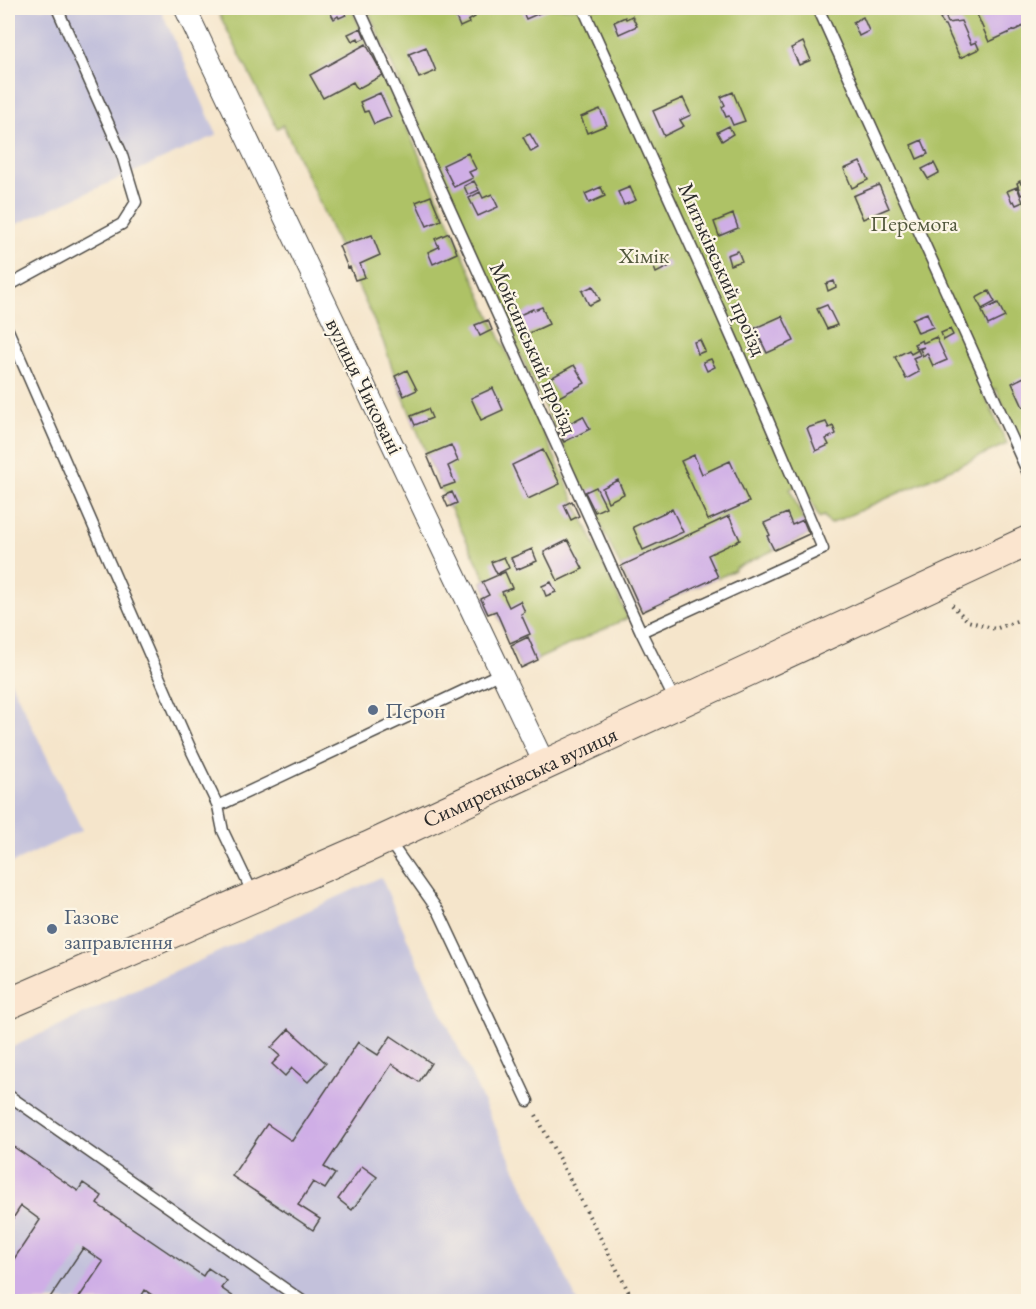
<svg xmlns="http://www.w3.org/2000/svg" width="1036" height="1309" font-family="'EB Garamond',serif">
<rect width="100%" height="100%" fill="#fcf5e5"/>
<filter id="ink" filterUnits="userSpaceOnUse"><feTurbulence type="fractalNoise" baseFrequency=".0167" numOctaves="2"/><feDisplacementMap in="SourceGraphic" scale="12" xChannelSelector="R" yChannelSelector="G"/><feConvolveMatrix kernelMatrix="1 2 1 2 8 2 1 2 1" color-interpolation-filters="sRGB"/></filter>
<filter id="wash" filterUnits="userSpaceOnUse"><feTurbulence type="fractalNoise" baseFrequency=".008" numOctaves="4" result="noise"/><feDisplacementMap in="SourceGraphic" scale="24" xChannelSelector="R" yChannelSelector="G"/><feGaussianBlur stdDeviation="1.35" result="paint"/><feColorMatrix in="noise" values="0 0 0 0 0 0 0 0 0 0 0 0 0 0 0 0 0 1.4 0 .05"/><feComposite in="paint" operator="in"/></filter>
<g filter="url(#wash)">
<rect width="100%" height="100%" fill="#f5e5cb"/>
<path fill="#c3c1db" d="M8 8H160L217 135 8 228Z
M8 676 82 830 8 865Z
M381 877 410 945 577 1301H8V1049Z"/>
<path fill="#aec266" stroke="#6c7648" stroke-width="1.5" d="M216 8H351L365 38 366 44 383 75 451 226 481 296 628 618 538 659V660L521 668 496 611 488 614 481 599 489 595 482 582 486 580 450 507H448L443 496 445 495 441 489 395 376 383 341 350 268H348L317 197 283 125 277 128Z
M367 8H1028V434L1018 438 996 389 984 394 1007 444 830 524 824 516 819 518 802 482 790 489 809 534 735 568V570L718 578 717 577 642 612 517 348Z"/>
<g id="blocks">
<path fill="#cfaee6" d="M339 8H342L346 15 339 18 338 16 334 19 330 12Z
M452 8H462L463 9 470 8 475 17 468 21 469 23 460 27Z
M521 8H551L526 19Z
M981 8H1028V24L989 42 975 10Z
M945 15 948 23 961 21 971 44 976 42 979 49 960 58 945 25H944L940 18Z
M632 16 637 26 619 34 614 22 625 17 626 19Z
M863 17 869 31 859 36 853 22Z
M361 28 365 38 359 41 358 38 352 41 348 34Z
M803 42 811 60 799 65 791 48Z
M366 44 383 75 357 89 353 82 323 98 310 75Z
M426 47 436 71 419 78 409 54Z
M733 92 745 121 733 125 729 116 726 117 722 107 725 105 721 97Z
M380 93 391 117 374 124 368 111 364 112 360 102Z
M683 98 691 115 680 120 684 126 664 136 653 111Z
M600 109 607 125 587 133 581 117Z
M729 126 733 134 722 141 717 132Z
M530 134 538 148 531 152 523 137Z
M922 140 928 154 917 159 911 145Z
M468 153 476 169 469 172 473 178 454 187 443 165Z
M860 162 868 180 852 188 844 169Z
M934 163 939 173 928 179 922 169Z
M474 181 479 190 468 195 464 186Z
M1020 181 1021 184 1025 183 1028 192 1021 195 1017 183Z
M879 185 889 208 863 219 853 196Z
M601 187 605 196 589 203 585 194Z
M630 187 636 200 624 205 618 192Z
M1017 187 1023 202 1016 205 1014 201 1012 202 1007 191Z
M480 192 483 198 492 194 498 207 478 216 469 198Z
M431 196 441 220 427 226 416 202Z
M733 214 738 228 719 236 714 222Z
M449 233 457 253 433 264 428 252 439 247 435 239Z
M372 235 380 255 360 264 365 277 355 280 350 267 348 268 339 246Z
M738 251 742 261 730 265 727 255Z
M666 259 670 266 656 273 653 265Z
M834 281 836 287 828 291 826 284Z
M593 286 600 300 589 305 582 291Z
M989 291 995 302 982 309 976 298Z
M998 303 1005 317 988 325 982 311Z
M827 305 837 325 827 329 817 309Z
M542 307 549 324 521 337 513 318 533 309 534 310Z
M927 313 933 327 918 333 912 319Z
M782 316 794 341 767 353 755 328Z
M488 320 492 330 480 336 475 325Z
M950 329 953 335 944 340 941 333Z
M936 337 947 360 933 366 927 353 923 356 920 349 924 347 917 349 914 344 922 340 923 343Z
M700 340 705 351 698 354 694 342Z
M909 350 911 354 918 350 920 355 913 358 919 372 906 379 895 357Z
M711 359 715 367 707 371 703 362Z
M574 365 585 383 559 397 549 379Z
M407 370 417 390 404 396 395 376Z
M1028 375V405L1023 407 1012 383Z
M493 388 503 410 481 420 471 398Z
M428 409 432 418 415 425 411 416Z
M583 416 590 429 564 442 557 430Z
M826 422 829 428 833 426 836 434 826 439 829 445 816 451 807 428Z
M451 445 458 461 448 466 455 483 441 488 427 455Z
M543 450 560 484 528 499 512 465Z
M694 455 702 474 730 461 749 502 708 520 681 461Z
M618 480 624 494 608 502 602 488Z
M596 487 606 507 595 512 585 492Z
M452 492 457 503 448 507 443 496Z
M572 501 579 516 571 520 564 505Z
M672 509 683 532 643 550 633 527Z
M787 513 792 525 803 520 809 534 774 550 767 536 770 535 764 523Z
M729 516 740 540 708 555 718 577 642 612 621 566Z
M568 540 583 569 558 581 544 552Z
M532 549 537 561 516 570 511 558Z
M504 557 509 568 497 574 491 562Z
M505 572 512 588 502 592 509 607 520 601 525 612 521 614 530 634 510 643 496 611 488 614 481 599 489 595 482 582Z
M551 582 556 592 546 596 542 586Z
M528 637 538 660 521 668 511 645Z
M289 1029 326 1063 308 1082 292 1068 285 1076 272 1064 280 1056 271 1048Z
M391 1036 431 1063 419 1082 392 1064 324 1167 335 1174 325 1189 313 1182 298 1205 320 1219 313 1230 232 1176 267 1124 292 1141 358 1042 378 1055Z
M8 1143 78 1191 83 1183 102 1196 97 1204 203 1276 208 1268 227 1281 221 1288 241 1302H162L145 1290 138 1302H76L103 1262 83 1248 47 1302H8V1268L40 1220 21 1206 8 1226Z
M362 1166 377 1177 352 1210 338 1199Z"/>
</g>
</g>
<g filter="url(#ink)">
<use href="#blocks" fill-opacity="0" stroke="#494743" stroke-width="1.5"/>
<g fill="none" stroke-linecap="round" stroke-linejoin="round">
<g stroke="#494743" stroke-width="13">
<path id="lane" d="M359 8 641 632 675 701
M583 8 708 284 765 413 823 549 641 632
M818 8 1028 473
M8 286 122 224 136 202 121 152 57 8
M8 330 192 752 218 806
M389 841 439 912 528 1101
M253 894 223 831 218 806 501 673
M8 1095 304 1302"/>
</g>
<g stroke="#494743" stroke-width="23">
<path id="street" d="M185 8 545 765"/>
</g>
<g stroke="#494743" stroke-width="32">
<g id="secondary">
<path id="s1" d="M8 1004 368 847 1028 541"/>
</g>
</g>
<path stroke="#494743" stroke-width="4" stroke-dasharray="1.5 4.5" stroke-linecap="butt" d="M952 605 968 621 995 629 1028 617
M536 1115 634 1302"/>
<use href="#lane" stroke="#fff" stroke-width="10"/>
<use href="#street" stroke="#fff" stroke-width="21"/>
<use href="#secondary" stroke="#fbe5cf" stroke-width="30"/>
</g>
</g>
<g fill="#5c6f8a" stroke="#fcf5e5" stroke-width="2">
<circle cx="373" cy="710" r="6"/>
<circle cx="52" cy="929" r="6"/>
</g>
<g text-anchor="middle" stroke-width="4.5" stroke-linejoin="round" paint-order="stroke">
<g font-size="22" fill="#52583d" stroke="#fcf5e5">
<text x="914" y="231">Перемога</text>
<text x="644" y="263">Хімік</text>
</g>
<g font-size="22" fill="#2b2b2b" stroke="#fcf5e5">
<text transform="translate(723 269) rotate(66)" y="8">Митьківський проїзд</text>
<text transform="translate(534 348) rotate(66)" y="8">Мойсинський проїзд</text>
<text transform="translate(365 386) rotate(64)" y="8">вулиця Чиковані</text>
<text dy="8" stroke="none"><textPath href="#s1" startOffset="560">Симиренківська вулиця</textPath></text>
</g>
<g font-size="22" fill="#4e5e75" stroke="#fcf5e5" text-anchor="start">
<text x="385" y="718">Перон</text>
<text x="64" y="924">Газове<tspan x="64" dy="25">заправлення</tspan></text>
</g>
</g>
<rect width="1036" height="1309" fill="none" stroke="#fcf5e5" stroke-width="30"/>
</svg>
